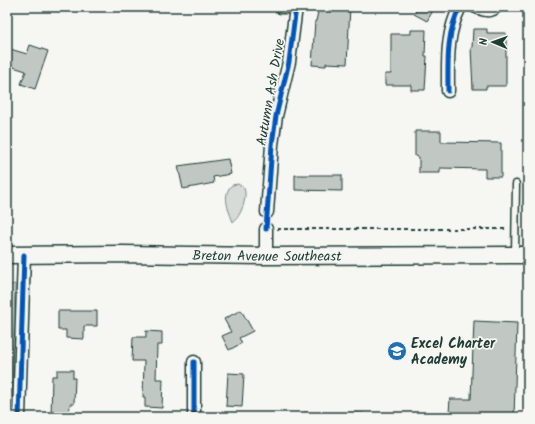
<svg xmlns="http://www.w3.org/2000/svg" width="535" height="424" font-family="Kalam,sans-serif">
<rect width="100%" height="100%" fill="#f6f6f2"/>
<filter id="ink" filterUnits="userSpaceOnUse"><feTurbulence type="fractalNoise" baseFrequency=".025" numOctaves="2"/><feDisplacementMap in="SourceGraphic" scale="8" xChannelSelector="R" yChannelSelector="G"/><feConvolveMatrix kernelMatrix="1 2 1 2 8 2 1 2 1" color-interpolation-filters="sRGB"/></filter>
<g filter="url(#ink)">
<path fill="#d6dbd6" stroke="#7a8c85" d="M238 184 244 188C248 197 241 216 233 222 229 211 221 195 232 185Z
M15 284 12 389H7V286Z
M304 412 364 413V417H303Z"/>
<path fill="#c1c8c3" stroke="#1f3d34" d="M319 7H350L347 64 326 63V66L312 65 315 21H316Z
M418 7H435L427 21 414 14Z
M473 29H487V33H506V86H486V89H473L471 48H472Z
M411 30H426L425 56H427L425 90H411V85H385V74H391V34H411Z
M30 45 48 51 35 89 21 84 26 71 7 65 10 49 27 54Z
M415 131H441V142L501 143V177H485V169L440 168V173H419V157L415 156Z
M228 159 231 174 213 177 214 183 183 189 178 166Z
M295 175H342V191L295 190Z
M241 310 253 331 239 338 242 343 229 350 222 336 231 332 224 319Z
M58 311H97V326H84V339L66 338V330H58Z
M474 321 517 323 514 417H455V414L449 413 450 399H471Z
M146 331 162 332V345H157L156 379H163L162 408 145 407V397H143L144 361H132L133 337H146Z
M57 370H73V378H75L74 404H70L69 417H51L52 376H57Z
M228 373 244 374 242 407 226 406Z"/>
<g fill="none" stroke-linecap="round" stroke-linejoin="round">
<g stroke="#1f3d34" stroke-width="9">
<path id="service" d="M469 7C480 12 491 18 500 7
M515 255 516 184"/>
</g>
<g stroke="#1f3d34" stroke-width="15">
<path id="minor" d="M281 7H289
M448 91C448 61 446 34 460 7
M267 212 272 145 276 116 289 62 296 7
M266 229V256
M19 417 24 255
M194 417V362"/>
</g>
<g stroke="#1f3d34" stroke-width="19">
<g id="secondary">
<path id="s1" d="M7 255 122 254 266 256 528 255"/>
</g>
</g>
<path stroke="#1f3d34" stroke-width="2" stroke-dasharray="4 3" stroke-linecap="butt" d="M277 229H507"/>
<use href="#service" stroke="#f6f6f2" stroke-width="6"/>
<use href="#minor" stroke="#f6f6f2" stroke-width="12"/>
<use href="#secondary" stroke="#f6f6f2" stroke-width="16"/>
<g stroke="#f6f6f2" stroke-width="8">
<path id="cycleway" d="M448 91C448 61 446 34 460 7
M266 229 272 145 276 116 289 62 296 7
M19 417 24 255
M194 417V362"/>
</g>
<use href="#cycleway" stroke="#0057b8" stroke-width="5"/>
</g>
</g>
<defs>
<g id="school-disc" transform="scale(1)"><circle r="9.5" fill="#1f6fb2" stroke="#f6f6f2"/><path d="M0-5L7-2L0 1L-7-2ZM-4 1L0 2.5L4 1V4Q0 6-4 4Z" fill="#fff"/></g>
</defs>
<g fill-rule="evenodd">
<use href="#school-disc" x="397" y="351"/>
</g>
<g text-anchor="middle" stroke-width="3.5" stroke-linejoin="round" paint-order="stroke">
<g font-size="14" fill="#1f3d34" stroke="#f6f6f2">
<text transform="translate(270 92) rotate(-80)" y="5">Autumn Ash Drive</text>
<text dy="5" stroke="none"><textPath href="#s1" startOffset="260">Breton Avenue Southeast</textPath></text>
</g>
<g font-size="14" font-weight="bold" fill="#1f3d34" stroke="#f6f6f2" text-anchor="start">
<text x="411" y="348">Excel Charter<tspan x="411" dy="16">Academy</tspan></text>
</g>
</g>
<rect width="535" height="424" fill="none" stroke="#f6f6f2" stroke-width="24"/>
<rect x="12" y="12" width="511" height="400" fill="none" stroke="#1f3d34" stroke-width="1.5" filter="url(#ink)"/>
<g transform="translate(493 42) rotate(272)" stroke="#f6f6f2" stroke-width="3" paint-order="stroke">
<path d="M0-3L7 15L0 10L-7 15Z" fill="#1f3d34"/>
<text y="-6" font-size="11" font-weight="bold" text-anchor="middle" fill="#1f3d34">N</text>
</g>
</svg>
